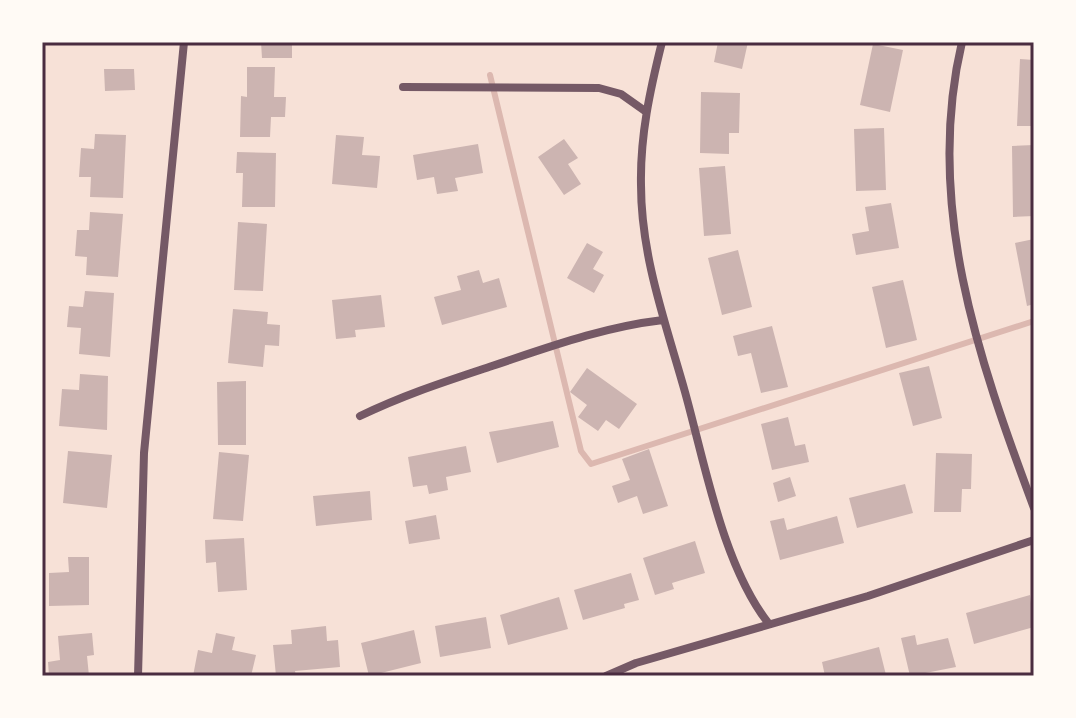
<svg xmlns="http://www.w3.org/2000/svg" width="1076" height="718" font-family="Montserrat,sans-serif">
<rect width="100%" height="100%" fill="#f7e1d7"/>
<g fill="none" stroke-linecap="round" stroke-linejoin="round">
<path stroke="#dcb8b0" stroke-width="6" d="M490 75 581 451 591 464 1034 321"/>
</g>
<path fill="#ccb4b1" d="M111 42H138V45H111Z
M261 42H292V58H262Z
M718 42H748L742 69 714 62Z
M873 44 903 50 890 112 860 105Z
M1020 59 1034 60V126H1017Z
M247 67H275L274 97H286L285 117H271L270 137H240L241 96 247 97Z
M104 69H134L135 90 105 91Z
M701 92 740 93 739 133H729V154L700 153Z
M884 128 886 190 856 191 854 129Z
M95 134 126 135 123 198 90 197 91 177H79L81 148 94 149Z
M336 135 364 137 362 155 380 156 377 188 332 184Z
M564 139 578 158 568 164 581 184 564 195 538 157Z
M478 144 483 173 455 178 458 191 437 194 434 177 417 180 413 155Z
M1034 145V216L1013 217 1012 146Z
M237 152 276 153 275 207H242L243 173H236Z
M725 166 731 234 704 236 699 168Z
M891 203 899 248 856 255 852 234 869 231 865 207Z
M90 212 123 214 118 277 86 275 87 257 75 256 77 230H89Z
M238 222 267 224 263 291 234 290Z
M1034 239V304L1027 306 1015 243Z
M587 243 603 252 593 269 604 275 594 293 567 278Z
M738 250 752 307 722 315 708 258Z
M479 270 483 283 499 278 507 307 442 325 434 297 461 290 457 276Z
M903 280 917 340 886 348 872 287Z
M85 291 114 293 110 357 79 354 81 328 67 327 69 306 83 307Z
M381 295 385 327 355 330 356 337 336 339 332 300Z
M233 309 268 312 267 324 280 325 279 346 265 345 263 367 228 363Z
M772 326 788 387 761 393 751 353 738 356 733 336Z
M929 366 942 418 913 426 899 373Z
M587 368 637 404 619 429 606 420 598 431 578 417 587 405 570 392Z
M80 374 108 376 107 430 59 426 62 389 79 390Z
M246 381V445H218L217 382Z
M788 417 795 446 805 444 809 462 772 470 761 424Z
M553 421 559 447 497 463 489 432Z
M466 446 471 472 446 477 448 490 429 494 427 485 413 487 408 457Z
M649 449 668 506 643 514 637 496 618 503 612 486 630 480 622 459Z
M68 451 112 455 107 508 63 503Z
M219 452 249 455 243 521 213 519Z
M936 453 972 454 971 489H962L961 512H934Z
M790 477 796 496 778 502 773 483Z
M905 484 913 513 857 528 849 498Z
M370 491 372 520 316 526 313 496Z
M436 515 440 539 409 544 405 521Z
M837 516 844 543 780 560 770 521 784 518 787 530Z
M244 538 247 590 218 592 216 562 206 563 205 540Z
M695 541 705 573 672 583 674 589 655 595 643 558Z
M68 557H89V605L49 606V573L69 572Z
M631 573 639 600 624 604 625 608 583 620 574 590Z
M1030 595 1034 627 974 644 966 613Z
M559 597 568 629 508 645 500 615Z
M486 617 491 648 440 657 435 626Z
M326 626 327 641 338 640 340 667 295 671 296 676H276L273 645 292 644 291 630Z
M414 630 421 663 369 676 361 643Z
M92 633 94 655 87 656 89 676H49L48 662 60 660 58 636Z
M216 633 235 637 232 650 256 655 251 676H193L198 650 212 653Z
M915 635 917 645 948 638 956 667 910 676 901 638Z
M879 647 886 675 825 676 822 662Z"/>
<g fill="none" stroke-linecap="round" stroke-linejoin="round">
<path stroke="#755966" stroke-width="8" d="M662 42C650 90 640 136 641 185 641 257 666 324 685 392 705 464 723 566 769 624
M962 42C924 203 978 358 1034 508
M403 87 599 88 621 94 645 111
M360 416C406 394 444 382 492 366 549 347 603 327 663 320
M138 676 144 453 184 42
M606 676 636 663 868 596 1034 540"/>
</g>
<rect width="1076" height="718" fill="none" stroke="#fffaf5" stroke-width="88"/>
<rect x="44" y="44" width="988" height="630" fill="none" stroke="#4a2c40" stroke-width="3"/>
</svg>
